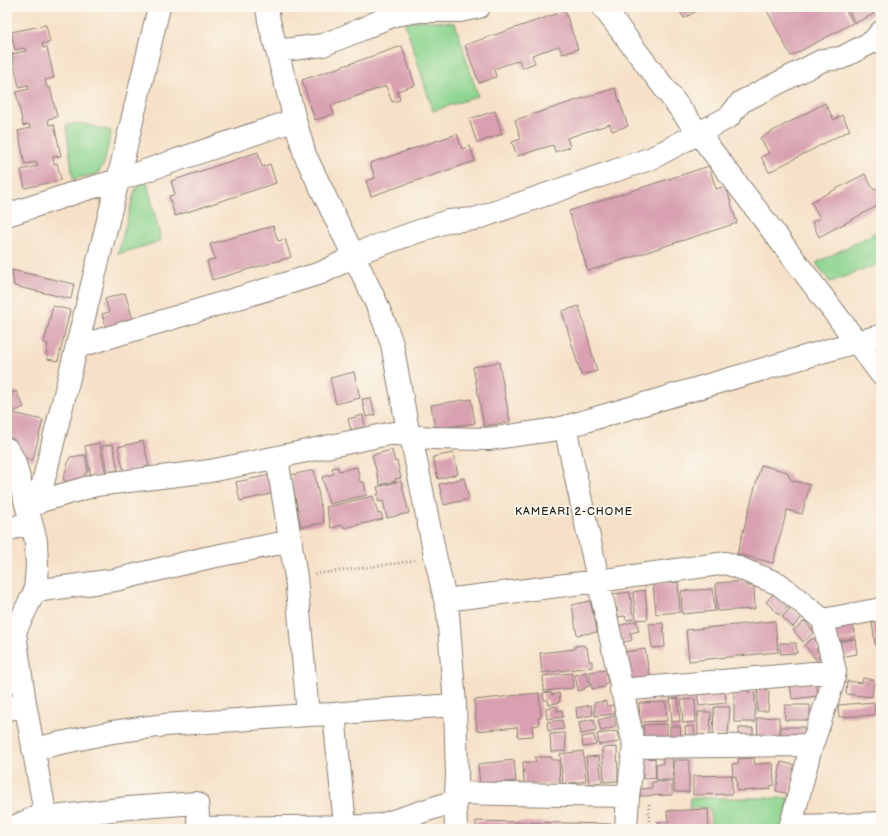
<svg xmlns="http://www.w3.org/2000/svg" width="888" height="836" font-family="'Balsamiq Sans',sans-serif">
<rect width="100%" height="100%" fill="#fbf7ec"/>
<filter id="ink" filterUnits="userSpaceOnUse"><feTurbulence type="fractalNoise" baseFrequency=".025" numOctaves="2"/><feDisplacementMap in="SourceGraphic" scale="8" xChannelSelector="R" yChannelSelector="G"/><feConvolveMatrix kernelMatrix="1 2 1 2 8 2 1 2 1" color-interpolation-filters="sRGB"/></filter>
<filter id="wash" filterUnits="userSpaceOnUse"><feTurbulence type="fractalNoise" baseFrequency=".012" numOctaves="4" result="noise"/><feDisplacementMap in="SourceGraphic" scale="16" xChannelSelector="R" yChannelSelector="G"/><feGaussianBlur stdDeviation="0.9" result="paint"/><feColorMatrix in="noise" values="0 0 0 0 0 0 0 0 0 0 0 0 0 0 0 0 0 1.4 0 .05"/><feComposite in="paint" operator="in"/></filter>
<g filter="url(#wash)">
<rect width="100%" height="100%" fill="#f6e1c8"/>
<path fill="#8cd48f" stroke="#547856" d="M420 20 455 23 478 96 433 111 405 23Z
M81 123 111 131 104 164 97 174 73 179 66 125Z
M147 182 161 241 118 254 135 190 139 185Z
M881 230V263L830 282 816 263Z
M690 798H790L781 829H711L710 808H689Z"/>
<g id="blocks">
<path fill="#d8a0b0" d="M677 7H704L684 18Z
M765 7H844L853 23 791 56Z
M847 7H870L874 14 855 23Z
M565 11 578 49 562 54 559 46 532 55 535 63 522 68 519 60 494 69 496 77 479 83 465 45Z
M46 25 50 42 42 44 43 48 47 47 54 78 45 80 47 88 50 87 57 117 48 119 49 125 54 124 61 156 53 157 54 164 57 163 61 180 25 188 21 170 38 166 37 162 25 164 18 131 30 128 29 124 23 126 16 92 29 89 28 85 19 87 12 54 26 51 25 48 15 50 11 32Z
M402 46 415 85 397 91 400 100 392 102 386 86 331 105 334 114 315 120 302 80Z
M615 88 628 126 612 131 610 124 567 138 570 147 555 152 553 145 517 156 512 142 521 139 515 120Z
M825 103 834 120 842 115 850 130 769 172 761 157 769 153 760 138Z
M495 111 502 134 477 143 469 119Z
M457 134 462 149 470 146 475 161 371 196 366 181 375 178 370 163Z
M258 152 262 167 270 164 276 183 175 216 169 196 175 194 171 181Z
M709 166 716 189 726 186 737 223 588 271 569 211Z
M865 174 874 190 881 186V204L819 237 812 222 820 218 811 202Z
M273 226 278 241 285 239 291 257 212 280 207 261 215 259 210 244Z
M12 270 74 284 71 299 14 286Z
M125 293 134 323 116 324 106 327 102 314 109 312 105 299Z
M53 306 70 310 58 361 47 359 48 356 46 355 48 344 44 343Z
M579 306 597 371 581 375 562 311Z
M499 362 510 422 484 426 473 367Z
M354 372 360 398 336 404 330 378Z
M16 391 24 407 7 415V395Z
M371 398 375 415 366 417 362 399Z
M471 399 475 423 435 429 431 405Z
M13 413 43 420 33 460 20 457 7 435V418L12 419Z
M363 415 365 427 351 430 348 419Z
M143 441 149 466 124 472 118 447Z
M99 443 106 474 91 477 85 446Z
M113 444 118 470 107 472 102 446Z
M392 450 395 462 397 461 401 478 395 479 396 481 380 485 372 455Z
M453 453 458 474 438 479 433 457Z
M85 455 88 471 79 482 70 484 63 479 70 457Z
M761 465 787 472 791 480 810 485 802 514 787 510 773 563 737 554Z
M338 467 339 471 357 467 360 482H364L367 495 329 504 322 477 334 474 332 468Z
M314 470 324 523 301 527 291 475Z
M271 475 275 493 240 501 236 482Z
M464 478 469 499 444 505 439 484Z
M401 481 409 513 387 518 383 501 379 502 377 494H379L377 487Z
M373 496 378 514 381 513 383 519 344 528 343 525 331 528 326 507Z
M746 581V586H754L755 609 717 611 716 583Z
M678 582 680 612 656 614 653 584Z
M713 589 715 611 682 614 681 591Z
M645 590 648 619 636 620 633 592Z
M630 592 633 619 626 620 625 616 618 617 617 608H614L612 594Z
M775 592 789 606 779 615 766 602Z
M590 601 593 614H594L597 632 577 635 572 605Z
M791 607 802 617 793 627 782 617Z
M636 621 639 631 630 633 632 640 622 643 618 626Z
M775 621 778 652 689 661 686 630Z
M805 621 814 632 803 642 793 630Z
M852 622 856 637 838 641 836 632 842 624Z
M881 622V649H876L872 623Z
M663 623 665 647 652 648 649 624Z
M813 638 820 645 816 649 821 654 818 657 821 661 819 663 804 645Z
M855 639 857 654 840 657 838 642Z
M780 643H796L797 653 780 654Z
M584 645V647H587L589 661H592V667L542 673 540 653 575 649V646Z
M645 649 650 678 630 682 625 652Z
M606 670 608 684H605V687L592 689 590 672Z
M587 672 590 686 584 688 585 689 578 691 575 675Z
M572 673 573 688 544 691 543 676Z
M863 678 874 680 872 697 846 694 847 681 862 683Z
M816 680 818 696 792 699 790 684Z
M758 685 767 686 766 691H769L768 711H757Z
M734 687H748V692L755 693V722H734Z
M725 689 726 703 699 706 697 692Z
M551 692 552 695 559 693 560 702 549 705 548 700H544L543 693Z
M539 693 541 717 538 718 539 725 532 726 533 736 518 737 517 727 477 731 474 700Z
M678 698 680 721 672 722 670 699Z
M695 699 696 722 683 723 681 700Z
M606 701V706L614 705 615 714 595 716 594 703Z
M666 702 667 721 640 722 639 703Z
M874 702 875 715 839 717 838 705Z
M591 705 593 715 577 718 576 708Z
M785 705H810V720H785Z
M557 706V711L562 710 563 717 547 719 546 708Z
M714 707H730L728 736H713Z
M698 712H711L710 735H698Z
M614 716 616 727 601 731 598 720Z
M779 717 780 740H758L757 718Z
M594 719 596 731 581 734 579 722Z
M562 720 564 729 548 731 547 722Z
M667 724V741L644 742 643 725Z
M670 726H680L681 741H670Z
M694 726 695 740H686L685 727Z
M781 727H804V740H781Z
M739 728H753V740L739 741Z
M617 731 619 742 599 745 597 734Z
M565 733 566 751 551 752 550 734Z
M594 735 596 745 583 747 582 737Z
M617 747 618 781 604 782 602 748Z
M583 751 586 781 563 784 560 754Z
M599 756 602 782 589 784 586 757Z
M663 756H672L673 780H656V764H663Z
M535 757H551L552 760H559L560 784 524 785 523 762H536Z
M642 758H655L656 778 643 779Z
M754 758 755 764 773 763 774 785 770 786V789L737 791 736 776 733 777 732 764 739 763 738 759Z
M514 760 516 781 480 785 478 764Z
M674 760H689V792H674Z
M781 762 795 765 789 794 776 791Z
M732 775V794L693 795V776Z
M672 781V795L640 796V789L652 788V782Z
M708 809 709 829H658V822H668L667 811Z
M476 821 611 824V829H476Z"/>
</g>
</g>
<g filter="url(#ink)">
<use href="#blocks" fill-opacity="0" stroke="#897e72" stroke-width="1"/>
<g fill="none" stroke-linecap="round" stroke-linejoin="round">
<g stroke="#897e72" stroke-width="24">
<path id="minor" d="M267 7 269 21 277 51 295 120 305 155 374 298 385 324 392 344 409 436
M603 7 881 374
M277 51 323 45 365 28 377 22 395 15 420 11H460L479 7
M7 215 80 191 118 180 295 120
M77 347 321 273 343 262 354 254 448 221 475 219 652 158 729 117 741 102 823 60 841 58 872 42 881 32
M565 427 634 745 629 789 628 796 626 829
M411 436 435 555 448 613 455 705 457 776 456 793 455 801 456 829
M7 449 14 460 31 522 36 541 37 567 35 591 17 627 15 634 25 703 48 829
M277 458 296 577 308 715
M38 503 118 180 159 7
M27 505 96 485 210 471 393 433 409 436 433 438 488 439 551 430 565 427 856 342 881 336
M7 530 31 522
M35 591 115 580 206 558 291 541
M445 600 598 581 726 563 734 566 779 584 823 620 835 671 833 683 810 751 790 829
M823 620 881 609
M621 690 835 671
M7 710 25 703
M334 714 345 825
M634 747 812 745
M33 749 112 732 165 725 308 715 334 714 365 711 455 705
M456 793 502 794 628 796
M46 818 128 808 197 803 199 828 363 826 381 825 455 801
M790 826 842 825 881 823
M9 829 45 813"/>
</g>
<path stroke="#897e72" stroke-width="2.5" stroke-dasharray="1 3" stroke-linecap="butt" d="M315 574 407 562 417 560
M649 821V804"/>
<use href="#minor" stroke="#fff" stroke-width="22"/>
</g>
</g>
<g text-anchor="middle" stroke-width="3.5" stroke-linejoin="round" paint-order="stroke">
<g font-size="11" letter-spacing="1" fill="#1c1c1c" stroke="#fbf7ec">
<text x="574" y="515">KAMEARI 2-CHOME</text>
</g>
</g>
<rect width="888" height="836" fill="none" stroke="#fbf7ec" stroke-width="24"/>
</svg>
